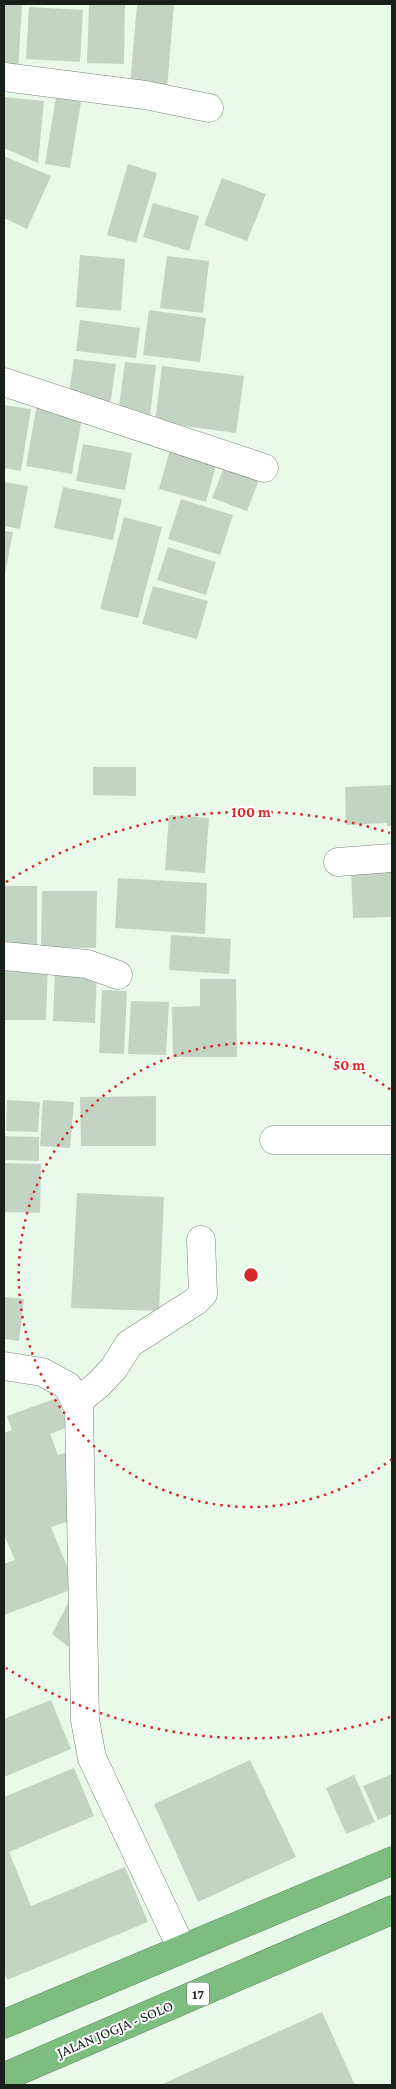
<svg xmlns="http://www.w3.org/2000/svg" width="396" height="2089" font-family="'Crimson Pro',serif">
<rect width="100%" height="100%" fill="#eafaea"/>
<path fill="#c4d4c4" d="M4 4 22 5 18 71H4Z
M89 4H125L124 64 87 63Z
M137 4H174L167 89 130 86Z
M29 7 83 10 80 62 26 59Z
M4 97 44 101 38 163 4 148Z
M56 97 81 102 70 168 45 164Z
M4 156 51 176 27 229 4 218Z
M128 164 157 173 136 243 107 235Z
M222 178 266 194 247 241 204 225Z
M153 203 199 216 189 251 143 237Z
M80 255 125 259 121 311 76 307Z
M167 256 209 261 203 313 160 308Z
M149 310 206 318 200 362 143 355Z
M80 320 140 328 136 358 76 351Z
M74 359 116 364 110 406 68 400Z
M125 362 156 365 150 416 118 413Z
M162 366 244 376 236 433 155 422Z
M37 404 83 412 72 474 26 466Z
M4 405 31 409 21 471 4 468Z
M83 444 132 453 125 490 76 481Z
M171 446 218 458 206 502 159 489Z
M226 462 261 475 247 511 212 498Z
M4 482 28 486 20 529 4 526Z
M63 487 122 499 113 540 54 528Z
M181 499 233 515 220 555 168 539Z
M124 517 162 527 138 618 100 609Z
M4 531 13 532 5 573H4Z
M168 547 216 562 206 595 157 580Z
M153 586 208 601 197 639 142 624Z
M93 767H136V796L93 795Z
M392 785V826H387V823L346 825 345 787Z
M169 815 209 818 205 873 165 870Z
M391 870 392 917 353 918 351 871Z
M118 878 207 883 205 934 115 928Z
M4 886H37V949H4Z
M42 891H97L96 948 41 947Z
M171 935 231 939 229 974 169 970Z
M4 963H48L46 1020H4Z
M55 970 97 972 95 1023 53 1021Z
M200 979H236L237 1057H173L172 1007 200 1006Z
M102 990 127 991 124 1054 99 1053Z
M131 1001 169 1002 166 1055 128 1054Z
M156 1096V1146H81L80 1097Z
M7 1100 40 1102 38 1132 6 1131Z
M43 1100 74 1102 70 1148 40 1146Z
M4 1136 39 1137V1161L4 1160Z
M4 1163 41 1164 40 1213 4 1212Z
M77 1193 164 1197 159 1311 71 1308Z
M4 1297 24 1299 19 1341 4 1339Z
M57 1398 68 1427 50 1434 58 1455 71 1451 91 1514 51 1527 76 1588 4 1615V1564L15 1560 4 1535V1433L12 1430 7 1416Z
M68 1603 97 1622 78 1654 52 1634Z
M51 1700 71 1749 4 1777V1719Z
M250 1760 296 1857 198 1902 154 1804Z
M74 1768 94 1816 9 1852 31 1906 125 1867 148 1922 7 1980 4 1971V1797Z
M392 1774V1814L378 1820 363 1786Z
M354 1775 375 1822 346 1834 326 1788Z
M322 2012 355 2085H160Z"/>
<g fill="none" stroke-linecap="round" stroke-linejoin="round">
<g stroke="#7a887a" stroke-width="29">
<path id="minor" d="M4 77 145 95 209 108
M4 382 264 468
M338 862 392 858
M4 956 87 964 118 975
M274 1140H392
M4 1366 42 1372 68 1386 79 1410 85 1720 92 1758 182 1949
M76 1403 99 1384 114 1368 129 1344 196 1301 203 1294 201 1240"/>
</g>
<g stroke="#5a865c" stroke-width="29">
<path id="highway" d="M4 2024 392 1861
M4 2077 392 1910"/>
</g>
<use href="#minor" stroke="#fff" stroke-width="28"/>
<use href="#highway" stroke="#7dbd80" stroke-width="28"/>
</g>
<g fill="none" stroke="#d62828" stroke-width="2.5" stroke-dasharray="2.5 5">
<path d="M392 1459A232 232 0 1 1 392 1091"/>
<path d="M390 1717A463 463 0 0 1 6 1668M6 882A463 463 0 0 1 390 833"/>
</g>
<g text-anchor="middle" stroke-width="4" stroke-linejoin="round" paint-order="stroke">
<rect fill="#fff" stroke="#5e625e" stroke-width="1" x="187" y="1982.5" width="22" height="23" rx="4"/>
<g font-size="14" font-weight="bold" fill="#191f19">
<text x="198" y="1999">17</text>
</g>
<g font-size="15" fill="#191f19" stroke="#fff">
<text transform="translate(115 2029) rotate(-23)" y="5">JALAN JOGJA - SOLO</text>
</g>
</g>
<circle cx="251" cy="1275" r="8" fill="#d62828" stroke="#fff" stroke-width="2.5"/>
<g font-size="15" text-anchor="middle" font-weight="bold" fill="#d62828" stroke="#fff" stroke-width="4" stroke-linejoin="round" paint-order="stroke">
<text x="251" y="817">100 m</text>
<text x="349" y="1070">50 m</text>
</g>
<rect width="396" height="2089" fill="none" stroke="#191f19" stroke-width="10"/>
</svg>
